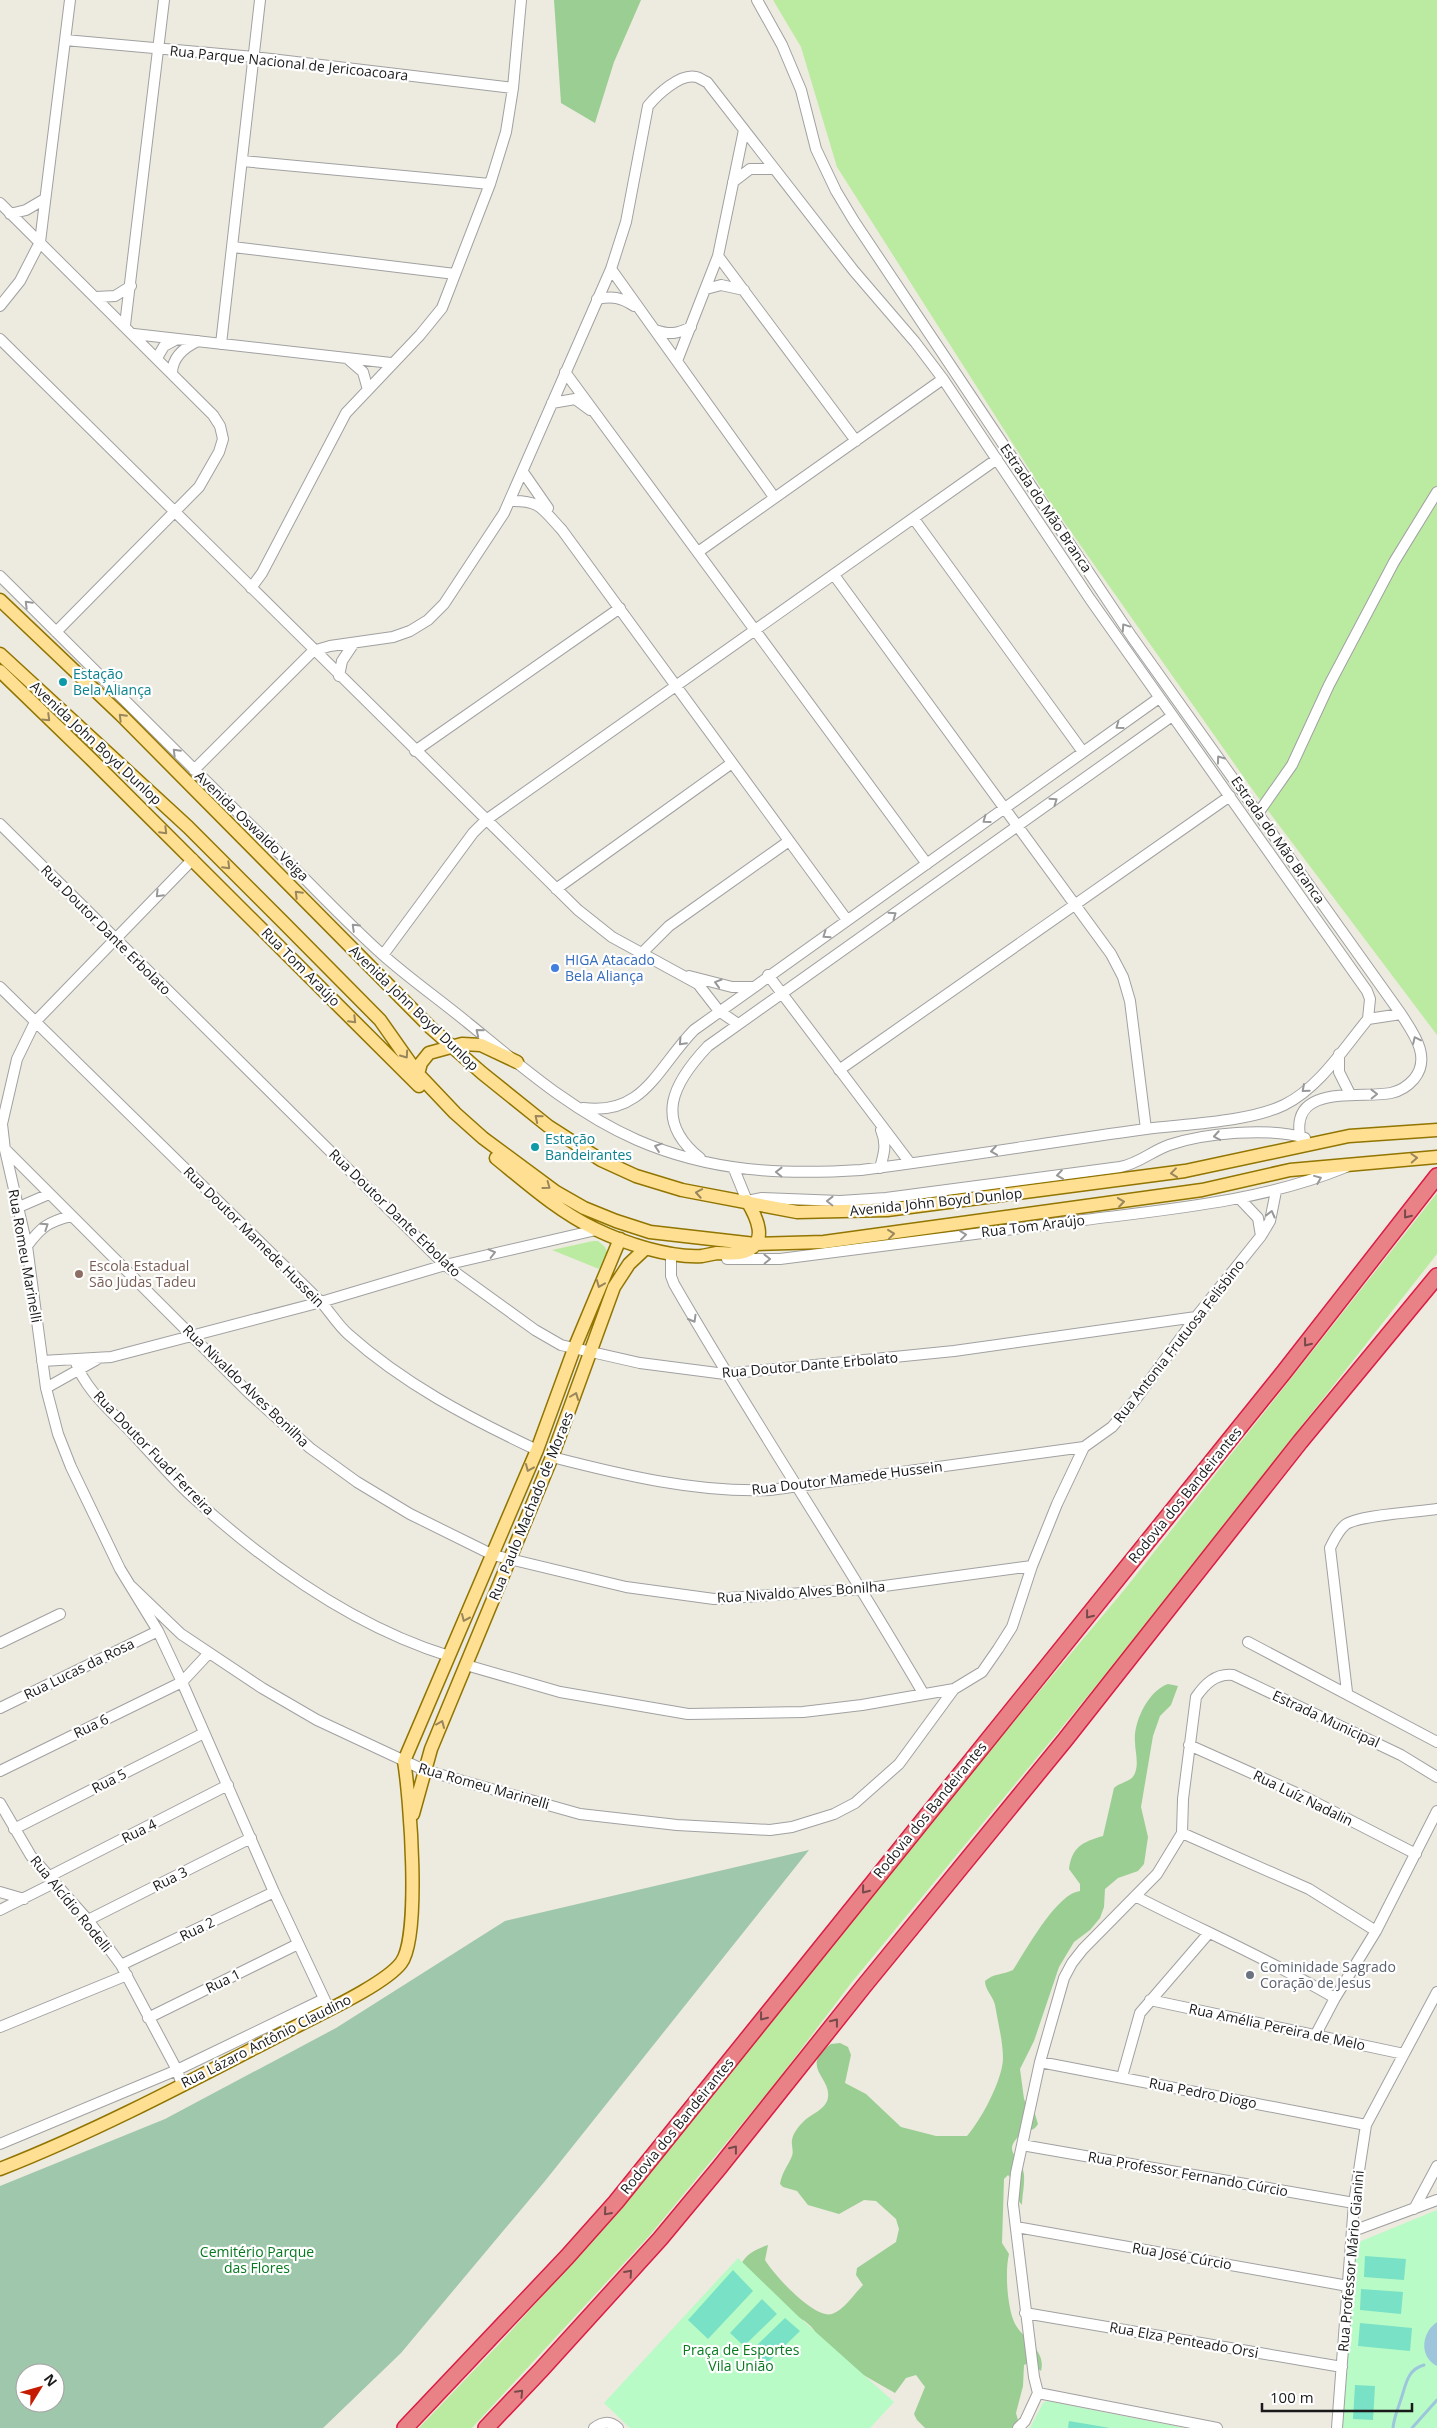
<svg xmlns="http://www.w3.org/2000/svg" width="1437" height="2428" font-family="'Open Sans',sans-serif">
<rect width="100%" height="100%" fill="#edeadf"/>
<path fill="#bbeba1" d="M773 0H1437V1035L1257 796 1050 502 837 167 801 47Z
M1437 1193V1254L1110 1669 852 1982 774 2085 650 2235 472 2428H419L500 2343 621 2209 1001 1737 1125 1589Z
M593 1241H598L605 1247 607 1252 599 1269 552 1250Z"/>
<path fill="#9bce92" d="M554 0H641L614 62 595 123 561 103Z
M1168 1684 1178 1686 1171 1705 1160 1716 1153 1736 1141 1807 1148 1837 1144 1864 1138 1871 1118 1878 1105 1889 1104 1907 1100 1918 1090 1930 1074 1942 1059 1967 1034 2041 1020 2069 1024 2099 1028 2108 1035 2114 1038 2124C1034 2132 1025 2130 1019 2136 1003 2152 1019 2156 1023 2170 1026 2179 1022 2195 1022 2205 1014 2197 1017 2183 1008 2175L1004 2179 1002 2243 1009 2254C1005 2270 1007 2303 1013 2319 1019 2338 1047 2348 1041 2371L1030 2362 1024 2365 1023 2386 1016 2413 1020 2428H925L917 2420 914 2414 925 2387 916 2375 906 2378 895 2393 823 2352C814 2313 793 2321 769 2299 759 2290 750 2276 741 2265 746 2253 757 2249 768 2245L765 2260C774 2275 814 2319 832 2314 844 2310 855 2293 863 2285L856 2275 857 2268 896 2242 899 2229 896 2219 876 2201 864 2200 839 2214 808 2205 797 2191 783 2187 780 2184C782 2172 788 2166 792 2156 794 2151 791 2145 792 2140 793 2133 799 2126 804 2121 811 2114 827 2109 828 2097 831 2077 799 2067 831 2044L840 2043 848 2047 851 2055 845 2083 866 2094 901 2127 936 2136H967C981 2120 1002 2081 1003 2059 1003 2041 998 2023 995 2005 993 1996 985 1990 985 1981 994 1973 1003 1975 1013 1970 1026 1950 1057 1893 1080 1891V1884L1069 1869C1072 1847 1082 1842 1103 1836L1114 1788C1120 1782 1132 1782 1135 1773 1139 1763 1135 1751 1135 1742 1133 1722 1149 1690 1168 1684Z"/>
<path fill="#9fc7ab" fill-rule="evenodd" d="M809 1850 545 2181 401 2353 323 2428H0V2186L165 2119 336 2028 505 1921ZM25 2373H55V2403H25Z"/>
<path fill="#b8fbc6" d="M1437 2210V2428H1341L1354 2244Z
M738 2258 800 2318 894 2402 870 2428H630L604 2403Z
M1047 2401 1184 2428H1030L1043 2403Z"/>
<path fill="#78e1c6" d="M1365 2256 1406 2259 1404 2280 1364 2277Z
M733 2270 753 2291 708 2339 688 2320Z
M1361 2289 1403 2292 1401 2314 1360 2310Z
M762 2299 777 2314 744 2346 730 2333Z
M785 2318 800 2331 766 2364 752 2350Z
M1360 2323 1412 2328 1410 2351 1358 2346Z
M1355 2385 1375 2386 1373 2420 1353 2419Z
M1069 2421 1110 2428H1068Z"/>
<path fill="#9dc6dd" d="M1437 2322V2366C1419 2357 1421 2333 1437 2322Z"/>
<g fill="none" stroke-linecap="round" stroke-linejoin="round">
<path stroke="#9dc6dd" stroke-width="3" d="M1393 2428C1394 2417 1397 2412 1400 2402 1406 2386 1406 2370 1424 2365
M1412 2428 1437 2400"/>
<g stroke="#a1a1a1" stroke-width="12">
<path id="minor" d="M757 0 782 45 801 90 816 149 836 191 854 221 1132 637 1401 1014C1413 1033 1432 1057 1414 1079 1408 1086 1400 1091 1391 1093 1361 1099 1291 1083 1300 1136
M65 40 254 57 513 88
M242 161 490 184
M733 182 750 169H773
M0 203 213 415 220 426 223 439 219 452 199 487 56 632
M10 214 26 210 43 200
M233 247 455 274
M718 256 856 441
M611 269 774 497
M706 289 721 285 744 290
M96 297 115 296 131 286
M597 299C612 296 621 297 634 306
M0 306 20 281 40 242 70 0
M125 325 164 0
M655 330C670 335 677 334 691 327
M134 334 391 363
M0 339 578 910 612 937 698 984 719 1011 738 1024
M221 344 260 0
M157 358 164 346 177 339
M348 359 363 372 368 390
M677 361 718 256 744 130
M172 372C173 356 185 347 198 341
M565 372 927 864
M552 403 575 399 590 410
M523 472 548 508
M510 501C541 500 542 509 562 530L847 920
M914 519 1083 752
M698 552 943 379
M834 575 1111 954 1123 977 1130 1001 1146 1129
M0 576C92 667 182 758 274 848 310 883 345 921 383 955 410 979 440 1000 468 1023 521 1066 573 1112 637 1140 711 1172 782 1175 861 1170 956 1158 1051 1142 1146 1129 1185 1124 1249 1122 1284 1105 1319 1088 1344 1048 1368 1019L1370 999 1367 991 1090 599 943 379 915 342 854 271 707 82C703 81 699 77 696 77 680 73 657 95 648 106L626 222 611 269 504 513 444 604 428 620 410 631 393 637 330 646 313 651 194 770
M251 588 262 573 346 413 420 335 442 308 490 184 506 132 513 88 521 0
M339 676 342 661 354 643
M415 751 620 608
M1259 812 1292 765 1329 685 1394 562 1437 492
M0 824 445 1265 535 1330 561 1345 640 1363 725 1374 954 1351 1196 1317
M193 859 35 1022 17 1059 2 1124 5 1150 27 1246 46 1388 58 1434 71 1467 120 1569 158 1631 182 1682 274 1892 329 2009
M556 889 732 763
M641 954 669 926 789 841
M383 955 473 833 486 820 997 459
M768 975 910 1163
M689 976 732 987H752
M0 987 321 1302C330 1312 338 1325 348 1334 404 1384 469 1418 537 1450
M1368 1019 1401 1014
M1339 1054V1072L1350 1094
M839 1070 1230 796
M583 1108C644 1116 657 1068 694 1030L1159 698
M6 1150 249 1393 310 1448 357 1482 410 1514 493 1555 626 1587 714 1599 862 1589 1032 1566
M700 1158C653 1120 673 1083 708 1046L1172 716
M880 1168C884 1154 887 1144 881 1130
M734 1169 747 1201 762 1198 840 1201 886 1198 1120 1167C1138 1164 1152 1151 1169 1145 1204 1133 1269 1127 1305 1138
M1239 1198 1258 1218 1261 1236
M19 1207 49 1194
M27 1246C41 1227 48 1222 71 1216
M671 1253V1276L674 1284C754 1423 843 1555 923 1693
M727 1259H780C881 1246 983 1233 1084 1220 1172 1209 1263 1201 1346 1167
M75 1360C84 1389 112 1412 133 1434 154 1456 173 1480 196 1500 268 1565 355 1627 449 1656
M42 1361 111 1357 321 1302 445 1265 596 1230
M46 1388 96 1360
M552 1457C622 1475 697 1493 770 1490L1084 1447
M131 1586 181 1634 262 1688 317 1720 424 1770 580 1814 677 1825 770 1830 792 1827 834 1814 855 1803 899 1764 954 1689 982 1672 998 1649 1012 1627 1032 1566 1057 1504 1084 1447 1112 1427 1136 1399 1196 1317 1261 1236 1270 1221 1276 1191
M1248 1642 1437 1742
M0 1643 60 1614
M466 1665 560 1692 688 1714 803 1712 862 1705 954 1689
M1347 1692 1330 1548C1334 1540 1338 1531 1345 1525 1357 1515 1418 1512 1437 1509
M0 1708 158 1631
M1189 1745 1303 1796 1416 1854
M0 1771 182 1682 208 1654
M0 1803 31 1856 88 1920 121 1965 177 2070 182 2085
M14 1829 204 1733
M1182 1833 1309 1889 1376 1931
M48 1877 228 1785
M0 1892 24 1899
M1137 1897C1203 1931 1271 1960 1335 1998
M0 1910 54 1883
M88 1920 251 1838
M121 1965 274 1892
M1150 2000 1404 2054
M148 2018 298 1944
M0 2027 127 1975
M1316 2034 1335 1998 1376 1931 1437 1811
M1040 2062 1366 2125
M1122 2077 1140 2013 1208 1934
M0 2144 177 2070 324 1999
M1022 2145 1354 2203
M1414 2209 1437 2166
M1016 2227 1348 2286
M1353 2231 1437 2200
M1025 2313 1342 2367
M1038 2393 1217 2428
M594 2428C602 2422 610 2420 618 2428
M1018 2428 1025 2421 1038 2393 1034 2377 1013 2204 1016 2173 1040 2062 1064 1978 1072 1963 1083 1949 1157 1874 1182 1833 1183 1799 1196 1697C1205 1684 1216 1673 1233 1675L1401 1755 1437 1777
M1337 2428 1354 2203 1366 2125 1437 1992"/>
</g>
<g stroke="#917500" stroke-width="15">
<path id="major" d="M0 600 121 715 431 1028 482 1073 548 1126 601 1160 636 1176 682 1190 797 1212 887 1210 1185 1171 1349 1136 1437 1130
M0 654 188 827 285 924 380 1020 418 1074 455 1113 483 1138 556 1192 584 1208 616 1221 650 1232 755 1244 824 1242 1202 1190 1290 1170 1437 1157
M0 671 93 761 419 1086
M418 1074 421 1063 429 1053 462 1044 481 1045 517 1062
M496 1158C528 1184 558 1211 595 1229 624 1243 669 1258 702 1256 707 1255 712 1254 717 1253 726 1253 736 1255 744 1252 770 1243 756 1216 747 1201
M413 1814 431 1749 552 1457 614 1287 629 1264 646 1248
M0 2169C102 2129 200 2076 297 2026 322 2013 385 1984 401 1963 421 1937 410 1797 404 1761L537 1450 574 1349 620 1239"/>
</g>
<g stroke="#db1c44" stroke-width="18">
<path id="highway" d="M405 2428 567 2257 616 2202 1284 1372 1437 1176
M486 2428 541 2370 660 2239 719 2168 864 1986 1065 1740 1300 1442 1437 1276"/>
</g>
<use href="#minor" stroke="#fff" stroke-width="10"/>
<use href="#major" stroke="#ffdf92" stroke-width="12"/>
<use href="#highway" stroke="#e98287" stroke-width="15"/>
</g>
<defs><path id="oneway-chevron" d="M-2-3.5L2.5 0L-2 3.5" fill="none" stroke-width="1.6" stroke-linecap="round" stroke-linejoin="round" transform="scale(1.25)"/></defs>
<g stroke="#989898">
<use href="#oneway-chevron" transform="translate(28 604) rotate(-135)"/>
<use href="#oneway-chevron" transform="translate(1125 627) rotate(-124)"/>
<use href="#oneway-chevron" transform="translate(1119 726) rotate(144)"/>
<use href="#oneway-chevron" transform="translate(176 752) rotate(-135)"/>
<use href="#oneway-chevron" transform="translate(1220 759) rotate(-126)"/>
<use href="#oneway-chevron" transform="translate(1054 801) rotate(-35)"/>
<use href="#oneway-chevron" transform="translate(986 820) rotate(144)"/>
<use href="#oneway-chevron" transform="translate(159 894) rotate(134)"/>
<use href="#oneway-chevron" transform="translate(893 915) rotate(-35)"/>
<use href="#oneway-chevron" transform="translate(355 927) rotate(-136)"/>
<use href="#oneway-chevron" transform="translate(826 935) rotate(145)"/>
<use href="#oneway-chevron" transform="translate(718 983) rotate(-163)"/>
<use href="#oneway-chevron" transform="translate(479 1032) rotate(-141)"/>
<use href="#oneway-chevron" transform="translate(1416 1040) rotate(-115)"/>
<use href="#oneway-chevron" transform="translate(682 1042) rotate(133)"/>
<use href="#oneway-chevron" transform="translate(1305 1089) rotate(139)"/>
<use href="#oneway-chevron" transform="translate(1374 1094) rotate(-1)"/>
<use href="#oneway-chevron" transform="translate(1217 1136) rotate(170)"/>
<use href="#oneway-chevron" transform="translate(658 1147) rotate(-161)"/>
<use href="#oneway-chevron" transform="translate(994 1151) rotate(172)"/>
<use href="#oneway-chevron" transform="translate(779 1172) rotate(-179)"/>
<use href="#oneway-chevron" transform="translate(1060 1175) rotate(172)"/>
<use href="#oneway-chevron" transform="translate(1318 1179) rotate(-22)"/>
<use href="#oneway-chevron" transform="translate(830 1201) rotate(-179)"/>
<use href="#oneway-chevron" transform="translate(1271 1214) rotate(-76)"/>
<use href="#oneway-chevron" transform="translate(45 1226) rotate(-34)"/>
<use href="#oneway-chevron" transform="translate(963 1235) rotate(-7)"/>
<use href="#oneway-chevron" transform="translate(492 1253) rotate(-14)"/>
<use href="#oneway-chevron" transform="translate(767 1259) rotate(-1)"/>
<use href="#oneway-chevron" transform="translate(693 1319) rotate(60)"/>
</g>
<g stroke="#98865c">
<use href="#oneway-chevron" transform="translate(122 717) rotate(-135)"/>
<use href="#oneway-chevron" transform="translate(47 718) rotate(44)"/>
<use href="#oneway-chevron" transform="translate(164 831) rotate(45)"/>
<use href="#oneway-chevron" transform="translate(227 866) rotate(45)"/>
<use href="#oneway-chevron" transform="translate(298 894) rotate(-135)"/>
<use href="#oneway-chevron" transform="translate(353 1020) rotate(45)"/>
<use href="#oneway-chevron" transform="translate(405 1055) rotate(55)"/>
<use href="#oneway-chevron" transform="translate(538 1118) rotate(-141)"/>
<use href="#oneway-chevron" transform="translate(1414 1158) rotate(-3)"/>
<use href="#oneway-chevron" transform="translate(1174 1173) rotate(173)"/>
<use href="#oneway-chevron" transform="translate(547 1186) rotate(36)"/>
<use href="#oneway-chevron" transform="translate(699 1193) rotate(-170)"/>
<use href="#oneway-chevron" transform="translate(1121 1202) rotate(-8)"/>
<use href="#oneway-chevron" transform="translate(891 1234) rotate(-7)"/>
<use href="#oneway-chevron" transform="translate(600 1284) rotate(112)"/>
<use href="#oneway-chevron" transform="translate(575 1396) rotate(-69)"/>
<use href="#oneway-chevron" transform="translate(529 1468) rotate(113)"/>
<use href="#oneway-chevron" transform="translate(465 1618) rotate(114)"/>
<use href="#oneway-chevron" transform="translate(441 1724) rotate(-67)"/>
</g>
<g stroke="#77494b">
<use href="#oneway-chevron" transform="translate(1407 1215) rotate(128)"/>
<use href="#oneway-chevron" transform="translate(1307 1343) rotate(128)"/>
<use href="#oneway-chevron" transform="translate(1089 1615) rotate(129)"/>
<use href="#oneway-chevron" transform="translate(865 1890) rotate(129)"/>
<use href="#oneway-chevron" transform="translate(763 2017) rotate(128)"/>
<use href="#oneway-chevron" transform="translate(835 2022) rotate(-52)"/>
<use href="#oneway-chevron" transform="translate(734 2149) rotate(-52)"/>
<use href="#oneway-chevron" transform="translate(607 2212) rotate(131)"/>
<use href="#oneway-chevron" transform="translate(629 2273) rotate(-48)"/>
<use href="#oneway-chevron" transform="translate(520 2393) rotate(-46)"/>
</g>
<g fill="#0f9aa8" stroke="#fff" stroke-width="2">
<circle cx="63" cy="682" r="5"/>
<circle cx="535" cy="1147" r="5"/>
</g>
<circle fill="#3f7fe0" stroke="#fff" stroke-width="2" cx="555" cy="968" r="5"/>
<circle fill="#8d6e63" stroke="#fff" stroke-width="2" cx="79" cy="1274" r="5"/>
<circle fill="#6b7280" stroke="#fff" stroke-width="2" cx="1250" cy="1975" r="5"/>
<g text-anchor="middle" stroke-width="4.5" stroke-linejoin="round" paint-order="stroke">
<g font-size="14" fill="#1a1a1a" stroke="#fff">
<text transform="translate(289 63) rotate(6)" y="5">Rua Parque Nacional de Jericoacoara</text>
<text transform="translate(1046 508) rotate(56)" y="5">Estrada do Mão Branca</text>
<text transform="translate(96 743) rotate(43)" y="5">Avenida John Boyd Dunlop</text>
<text transform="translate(252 826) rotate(44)" y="5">Avenida Oswaldo Veiga</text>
<text transform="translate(1278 840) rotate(55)" y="5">Estrada do Mão Branca</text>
<text transform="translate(106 930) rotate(45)" y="5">Rua Doutor Dante Erbolato</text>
<text transform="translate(301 967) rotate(45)" y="5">Rua Tom Araújo</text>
<text transform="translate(414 1008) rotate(44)" y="5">Avenida John Boyd Dunlop</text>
<text transform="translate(936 1202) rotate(-6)" y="5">Avenida John Boyd Dunlop</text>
<text transform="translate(395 1213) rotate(44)" y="5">Rua Doutor Dante Erbolato</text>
<text transform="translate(1033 1226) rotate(-7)" y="5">Rua Tom Araújo</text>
<text transform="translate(254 1237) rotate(45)" y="5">Rua Doutor Mamede Hussein</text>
<text transform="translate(25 1256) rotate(80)" y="5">Rua Romeu Marinelli</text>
<text transform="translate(1179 1341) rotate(-52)" y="5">Rua Antonia Frutuosa Felisbino</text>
<text transform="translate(810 1365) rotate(-5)" y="5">Rua Doutor Dante Erbolato</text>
<text transform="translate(246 1386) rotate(44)" y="5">Rua Nivaldo Alves Bonilha</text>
<text transform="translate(154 1453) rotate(46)" y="5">Rua Doutor Fuad Ferreira</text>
<text transform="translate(847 1478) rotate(-7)" y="5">Rua Doutor Mamede Hussein</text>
<text transform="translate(1185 1495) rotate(-51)" y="5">Rodovia dos Bandeirantes</text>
<text transform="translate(531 1506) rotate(-68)" y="5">Rua Paulo Machado de Moraes</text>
<text transform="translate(801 1592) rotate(-4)" y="5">Rua Nivaldo Alves Bonilha</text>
<text transform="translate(79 1669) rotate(-26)" y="5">Rua Lucas da Rosa</text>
<text transform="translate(1326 1719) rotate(25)" y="5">Estrada Municipal</text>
<text transform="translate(91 1726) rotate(-26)" y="5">Rua 6</text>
<text transform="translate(109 1781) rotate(-27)" y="5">Rua 5</text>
<text transform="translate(484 1786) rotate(16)" y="5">Rua Romeu Marinelli</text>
<text transform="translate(1303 1798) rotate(26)" y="5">Rua Luíz Nadalin</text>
<text transform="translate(930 1810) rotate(-51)" y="5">Rodovia dos Bandeirantes</text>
<text transform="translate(139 1831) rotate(-26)" y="5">Rua 4</text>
<text transform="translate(170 1879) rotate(-27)" y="5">Rua 3</text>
<text transform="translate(71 1904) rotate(51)" y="5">Rua Alcídio Rodelli</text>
<text transform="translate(197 1929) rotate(-26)" y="5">Rua 2</text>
<text transform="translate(223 1981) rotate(-26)" y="5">Rua 1</text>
<text transform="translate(1277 2027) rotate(12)" y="5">Rua Amélia Pereira de Melo</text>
<text transform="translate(266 2041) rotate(-27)" y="5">Rua Lázaro Antônio Claudino</text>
<text transform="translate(1203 2093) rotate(11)" y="5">Rua Pedro Diogo</text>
<text transform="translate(677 2126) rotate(-51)" y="5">Rodovia dos Bandeirantes</text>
<text transform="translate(1188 2174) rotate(10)" y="5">Rua Professor Fernando Cúrcio</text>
<text transform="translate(1182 2256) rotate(10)" y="5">Rua José Cúrcio</text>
<text transform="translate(1351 2261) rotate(-85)" y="5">Rua Professor Mário Gianini</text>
<text transform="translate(1184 2340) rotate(10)" y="5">Rua Elza Penteado Orsi</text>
</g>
<g font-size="14" fill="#0d838f" stroke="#fff" text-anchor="start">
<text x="73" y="679">Estação<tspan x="73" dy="16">Bela Aliança</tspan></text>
<text x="545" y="1144">Estação<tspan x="545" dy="16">Bandeirantes</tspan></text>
</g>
<g font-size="14" fill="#366cbe" stroke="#fff" text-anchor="start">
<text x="565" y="965">HIGA Atacado<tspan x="565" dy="16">Bela Aliança</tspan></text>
</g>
<g font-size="14" fill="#785e54" stroke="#fff" text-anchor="start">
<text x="89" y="1271">Escola Estadual<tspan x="89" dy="16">São Judas Tadeu</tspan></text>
</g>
<g font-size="14" fill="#5b616d" stroke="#fff" text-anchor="start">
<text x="1260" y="1972">Cominidade Sagrado<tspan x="1260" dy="16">Coração de Jesus</tspan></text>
</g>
<g font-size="14" fill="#077a20" stroke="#fff">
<text x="257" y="2257">Cemitério Parque<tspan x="257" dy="16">das Flores</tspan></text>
<text x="741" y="2355">Praça de Esportes<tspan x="741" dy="16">Vila União</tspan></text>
</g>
</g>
<g transform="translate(40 2388) rotate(53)"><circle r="24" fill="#ffffff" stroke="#a3a3a3"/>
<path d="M0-4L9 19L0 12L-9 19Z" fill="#c51b00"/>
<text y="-8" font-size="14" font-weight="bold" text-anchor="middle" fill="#1a1a1a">N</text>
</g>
<path d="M1262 2403v8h150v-8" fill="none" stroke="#1a1a1a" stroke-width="2.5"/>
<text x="1270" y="2403" font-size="15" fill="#1a1a1a" stroke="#ffffff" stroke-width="4" paint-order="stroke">100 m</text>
</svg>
